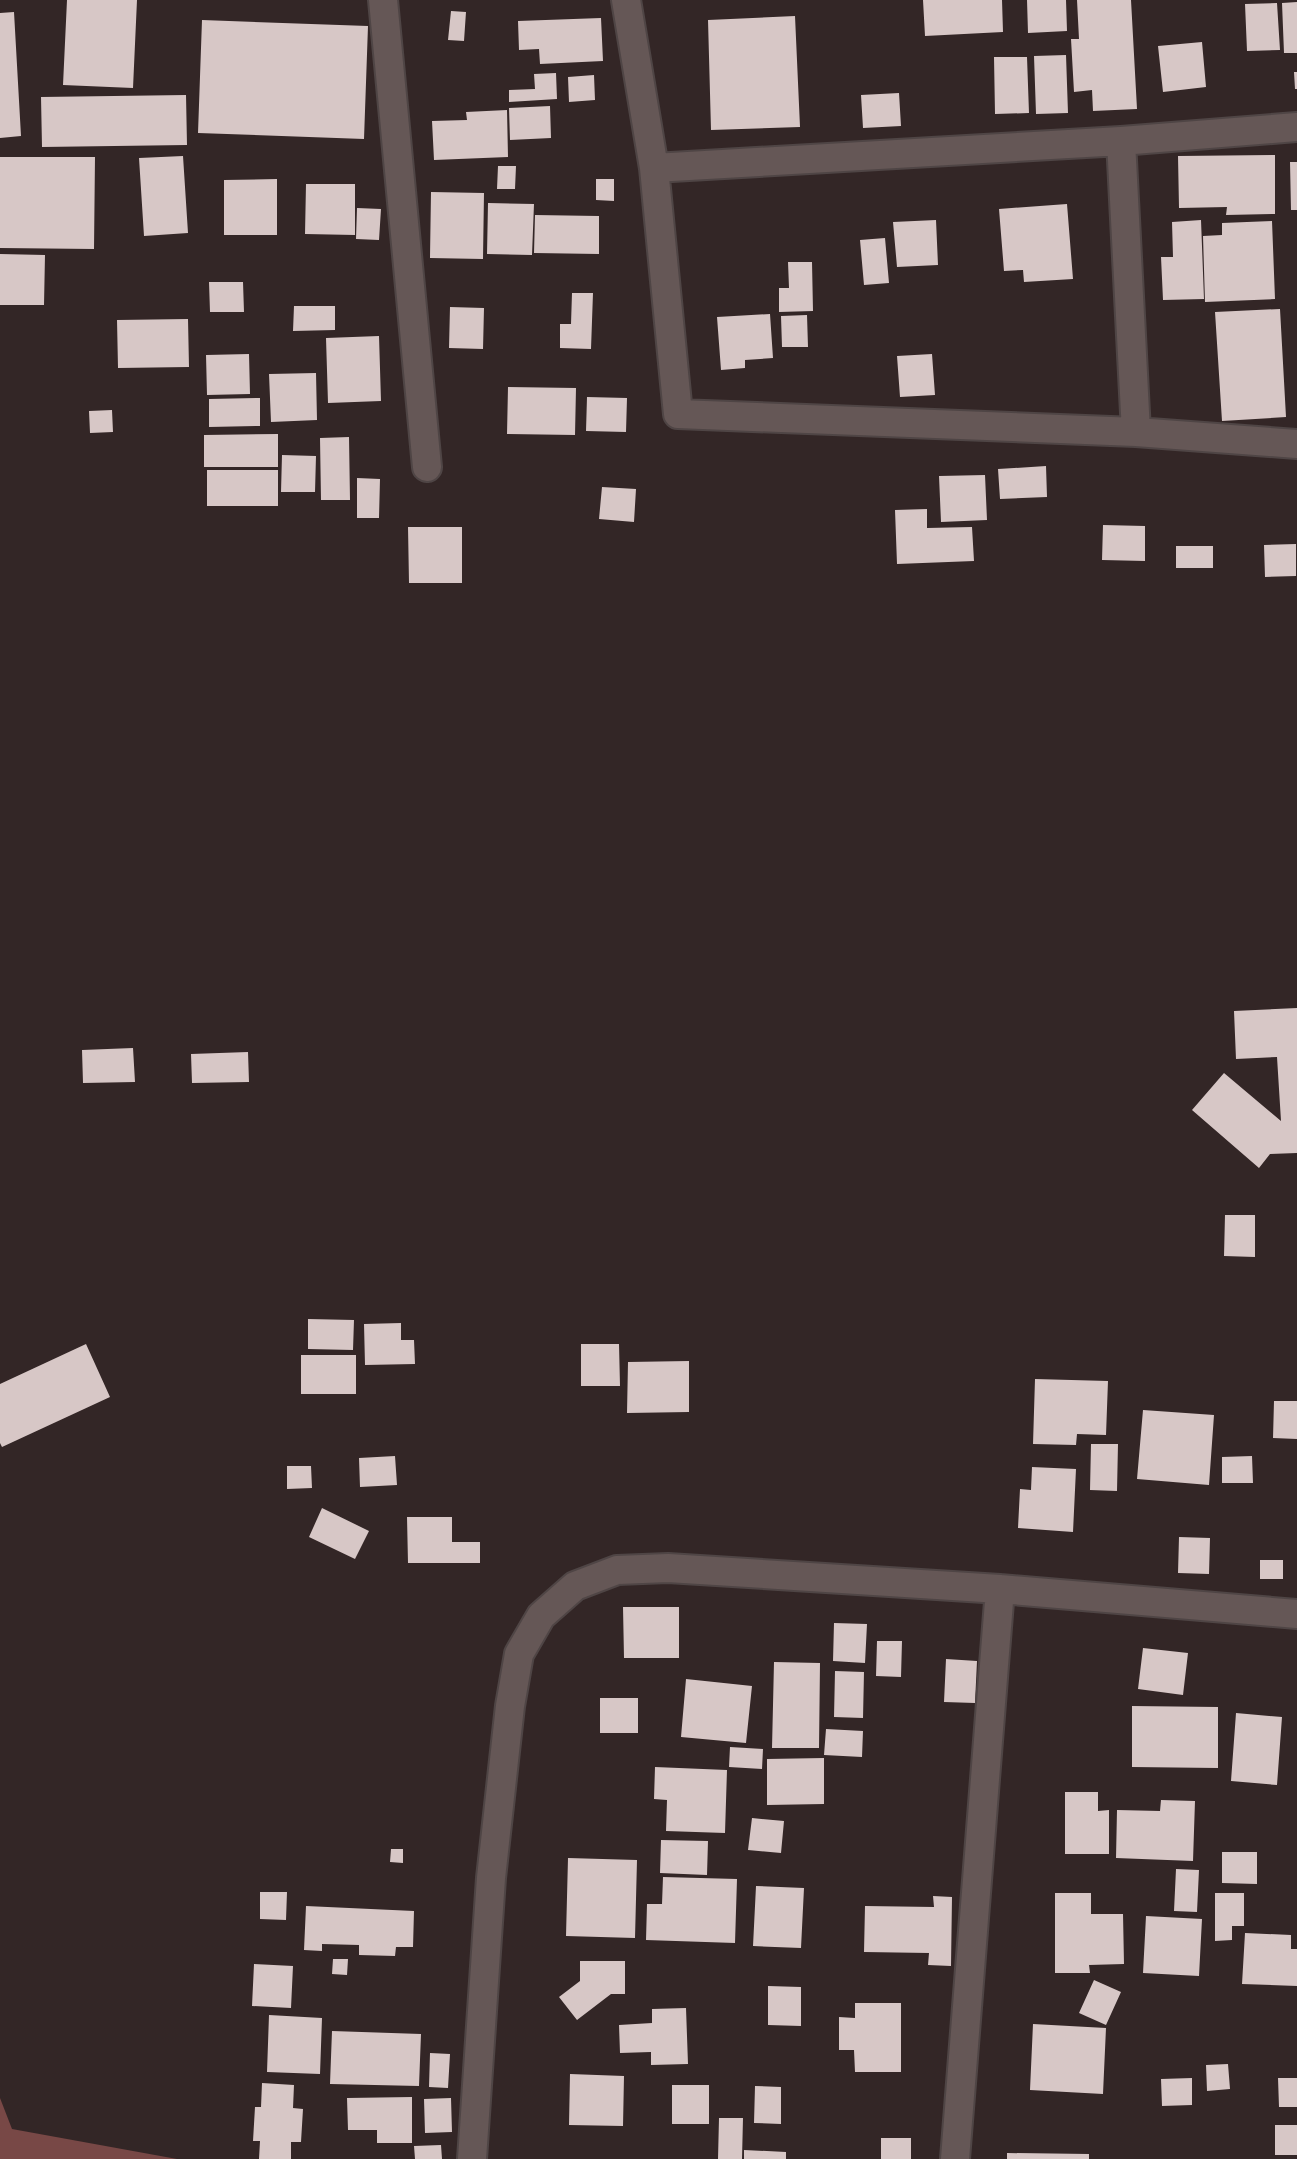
<svg xmlns="http://www.w3.org/2000/svg" width="1297" height="2159" font-family="'Golos Text',sans-serif">
<rect width="100%" height="100%" fill="#332626"/>
<path fill="#784846" d="M0 2098 12 2129 177 2159H0Z"/>
<path fill="#d7c7c6" d="M67 0H137L133 88 63 85Z
M923 0H1002L1003 32 925 36Z
M1027 0H1066L1067 31 1028 33Z
M1077 0H1131L1137 109 1093 111 1092 90 1074 92 1071 39H1079Z
M1297 2V53H1284L1282 3Z
M1277 3 1280 50 1247 51 1245 4Z
M451 11 466 12 464 41 448 40Z
M14 12 21 136 0 138V13Z
M795 16 800 127 711 130 708 20Z
M601 18 603 61 540 64 539 49 519 50 518 21Z
M202 20 368 26 364 139 198 133Z
M1202 42 1206 87 1163 92 1158 46Z
M1066 55 1068 113 1036 114 1034 56Z
M994 57H1027L1029 113 995 114Z
M1294 72H1297V89H1295Z
M556 73 557 99 509 102V90L535 89 534 74Z
M594 75 595 100 569 102 568 77Z
M899 93 901 126 863 128 861 95Z
M186 95 187 145 42 147 41 97Z
M550 106 551 138 510 140 509 108Z
M507 110 508 157 434 160 432 121 467 120 466 112Z
M1275 155V214L1226 215 1227 207 1179 208 1178 156Z
M183 156 188 233 144 236 139 158Z
M0 157H95L94 249 0 248Z
M1290 162H1297V210H1291Z
M498 166H516L515 189H497Z
M277 179V235H224V180Z
M596 179H614V201L596 200Z
M306 184H355V235L305 234Z
M431 192 484 193 483 259 430 258Z
M488 203 534 204 532 255 487 254Z
M1067 204 1073 279 1024 282 1023 270 1004 271 999 209Z
M357 208 381 209 379 240 356 239Z
M535 215 599 216V254L534 253Z
M936 220 938 265 897 267 893 222Z
M1201 220 1204 299 1163 300 1161 257H1173L1172 222Z
M1272 221 1275 299 1205 302 1203 236 1222 235V223Z
M885 238 889 283 864 285 860 240Z
M0 254 45 255 44 305H0Z
M788 262H812L813 311 779 312V288H789Z
M209 282H243L244 312H210Z
M572 293H593L591 349 560 348V324H571Z
M294 306H335V330L293 331Z
M450 307 484 308 483 349 449 348Z
M1280 309 1286 417 1222 421 1215 312Z
M770 314 773 358 745 360V368L721 370 717 317Z
M807 315 808 347H782L781 316Z
M188 319 189 367 118 368 117 320Z
M379 336 381 401 328 403 326 338Z
M249 354 250 394 207 395 206 355Z
M932 354 935 395 900 397 897 356Z
M316 373 317 420 271 422 269 374Z
M508 387 576 388 575 435 507 434Z
M587 397 627 398 626 432 586 431Z
M260 398V426L209 427V399Z
M112 410 113 432 90 433 89 411Z
M278 434V467H204V435Z
M349 437 350 500H321L320 438Z
M282 455 316 456 315 492H281Z
M1046 466 1047 497 1000 499 998 469Z
M207 470H278V506H207Z
M985 475 987 520 941 522 939 476Z
M357 478 380 479 379 518H357Z
M602 487 636 489 634 522 599 519Z
M927 509V528L972 527 974 561 897 564 895 510Z
M1103 525 1145 526V561L1102 560Z
M408 527H462V583H409Z
M1296 544V576L1265 577 1264 545Z
M1176 546H1213V568H1176Z
M1297 1008V1153L1270 1154 1259 1168 1192 1110 1224 1073 1281 1121 1277 1057 1236 1059 1234 1011Z
M133 1048 135 1082 83 1083 82 1050Z
M248 1052 249 1082 192 1083 191 1054Z
M1225 1215H1255V1257L1224 1256Z
M308 1319 354 1320 353 1350 308 1349Z
M401 1323V1340H414L415 1364 365 1365 364 1324Z
M86 1344 110 1397 2 1447 0 1443V1384Z
M581 1344H619L620 1386H581Z
M301 1355H356V1394H301Z
M689 1361V1412L627 1413 628 1362Z
M1035 1379 1108 1381 1106 1435 1077 1434 1076 1445 1033 1444Z
M1274 1401H1297V1439L1273 1438Z
M1143 1410 1214 1415 1209 1485 1137 1479Z
M1091 1444H1118L1117 1491 1090 1490Z
M395 1456 397 1485 360 1487 359 1458Z
M1252 1456 1253 1483H1222V1457Z
M287 1466H311L312 1488 287 1489Z
M1032 1467 1076 1469 1073 1532 1018 1528 1020 1489 1031 1490Z
M322 1508 369 1531 355 1559 309 1537Z
M407 1517H452V1542H480V1563H408Z
M1179 1537 1210 1538 1209 1574 1178 1573Z
M1260 1560H1283V1579H1260Z
M623 1607H679V1658H624Z
M834 1623 867 1624 865 1663 833 1661Z
M877 1641H902L901 1677 876 1676Z
M1143 1648 1188 1653 1183 1695 1138 1689Z
M946 1659 977 1661 975 1703 944 1702Z
M774 1662 820 1663 819 1748H772Z
M835 1671 864 1672 863 1718 834 1717Z
M686 1679 752 1686 746 1743 681 1737Z
M600 1698H638V1733H600Z
M1132 1706 1218 1707V1768L1132 1767Z
M1236 1713 1282 1717 1277 1785 1231 1781Z
M826 1729 863 1731 862 1757 824 1755Z
M730 1747 763 1749 762 1769 729 1767Z
M824 1758V1804L767 1805V1759Z
M655 1767 727 1770 725 1833 666 1831 667 1800 654 1799Z
M1065 1792H1098V1811L1109 1810V1854H1065Z
M1161 1800 1195 1801 1193 1861 1116 1858 1117 1810 1160 1811Z
M752 1818 784 1821 781 1853 748 1850Z
M661 1840 708 1841 707 1875 660 1873Z
M391 1849H403V1863L390 1862Z
M1222 1852H1257V1884L1222 1883Z
M568 1858 637 1860 635 1938 566 1936Z
M1176 1869 1199 1870 1197 1912 1174 1911Z
M663 1877 737 1879 735 1943 646 1940 647 1904H662Z
M756 1886 804 1888 801 1948 753 1946Z
M260 1892H287L286 1920 260 1919Z
M1055 1893H1091V1914H1123L1124 1964 1089 1965 1090 1973H1055Z
M1215 1893H1244V1926H1232V1940L1215 1941Z
M933 1896 952 1897 951 1966 928 1965 929 1953 864 1952 865 1906 934 1907Z
M306 1906 414 1911 413 1947H396L395 1956 359 1955V1945L322 1944V1951L304 1950Z
M1146 1916 1202 1919 1199 1976 1143 1973Z
M1245 1933 1291 1935V1949H1297V1986L1242 1984Z
M333 1959H348L347 1975 332 1974Z
M580 1961H625V1994H611L577 2020 559 1997 580 1981Z
M254 1964 293 1966 291 2008 252 2006Z
M1094 1980 1121 1992 1106 2025 1079 2013Z
M768 1986 801 1987V2026L768 2025Z
M855 2003H901V2072H855L854 2050H839V2017L855 2018Z
M686 2008 688 2064 651 2065V2052L620 2053 619 2025 652 2023V2009Z
M269 2015 322 2018 320 2074 267 2072Z
M1033 2024 1106 2028 1103 2094 1030 2090Z
M332 2031 421 2034 419 2086 330 2084Z
M430 2053 450 2054 448 2088 429 2087Z
M1228 2064 1230 2089 1207 2091 1206 2065Z
M570 2074 624 2076 623 2126 569 2125Z
M1192 2078V2105L1162 2106 1161 2079Z
M1278 2078H1297V2107H1279Z
M262 2083 294 2085 293 2108 303 2109 301 2142H291V2159H259L260 2141H253L255 2107H261Z
M672 2085H709V2124H672Z
M755 2086 781 2087V2124L754 2123Z
M412 2097V2143H377V2130H348L347 2098Z
M451 2098 452 2132 425 2133 424 2099Z
M719 2118H743L742 2159H718Z
M1275 2125H1297V2155H1275Z
M881 2138H911V2159H881Z
M441 2145 442 2159H415L414 2146Z
M744 2150 786 2152V2159H744Z
M1007 2153 1089 2154V2159H1007Z"/>
<g fill="none" stroke-linecap="round" stroke-linejoin="round">
<g stroke="#4f4545" stroke-width="32">
<path id="street" d="M383 0 427 467
M626 0 654 168 678 414 1136 432 1297 444
M1121 141 1136 432
M654 168 1121 141 1297 127
M472 2159 491 1878 510 1706 519 1654 541 1616 575 1586 617 1570 668 1568 1000 1589 1297 1614
M955 2159 1000 1589"/>
</g>
<use href="#street" stroke="#655756" stroke-width="28"/>
</g>
</svg>
